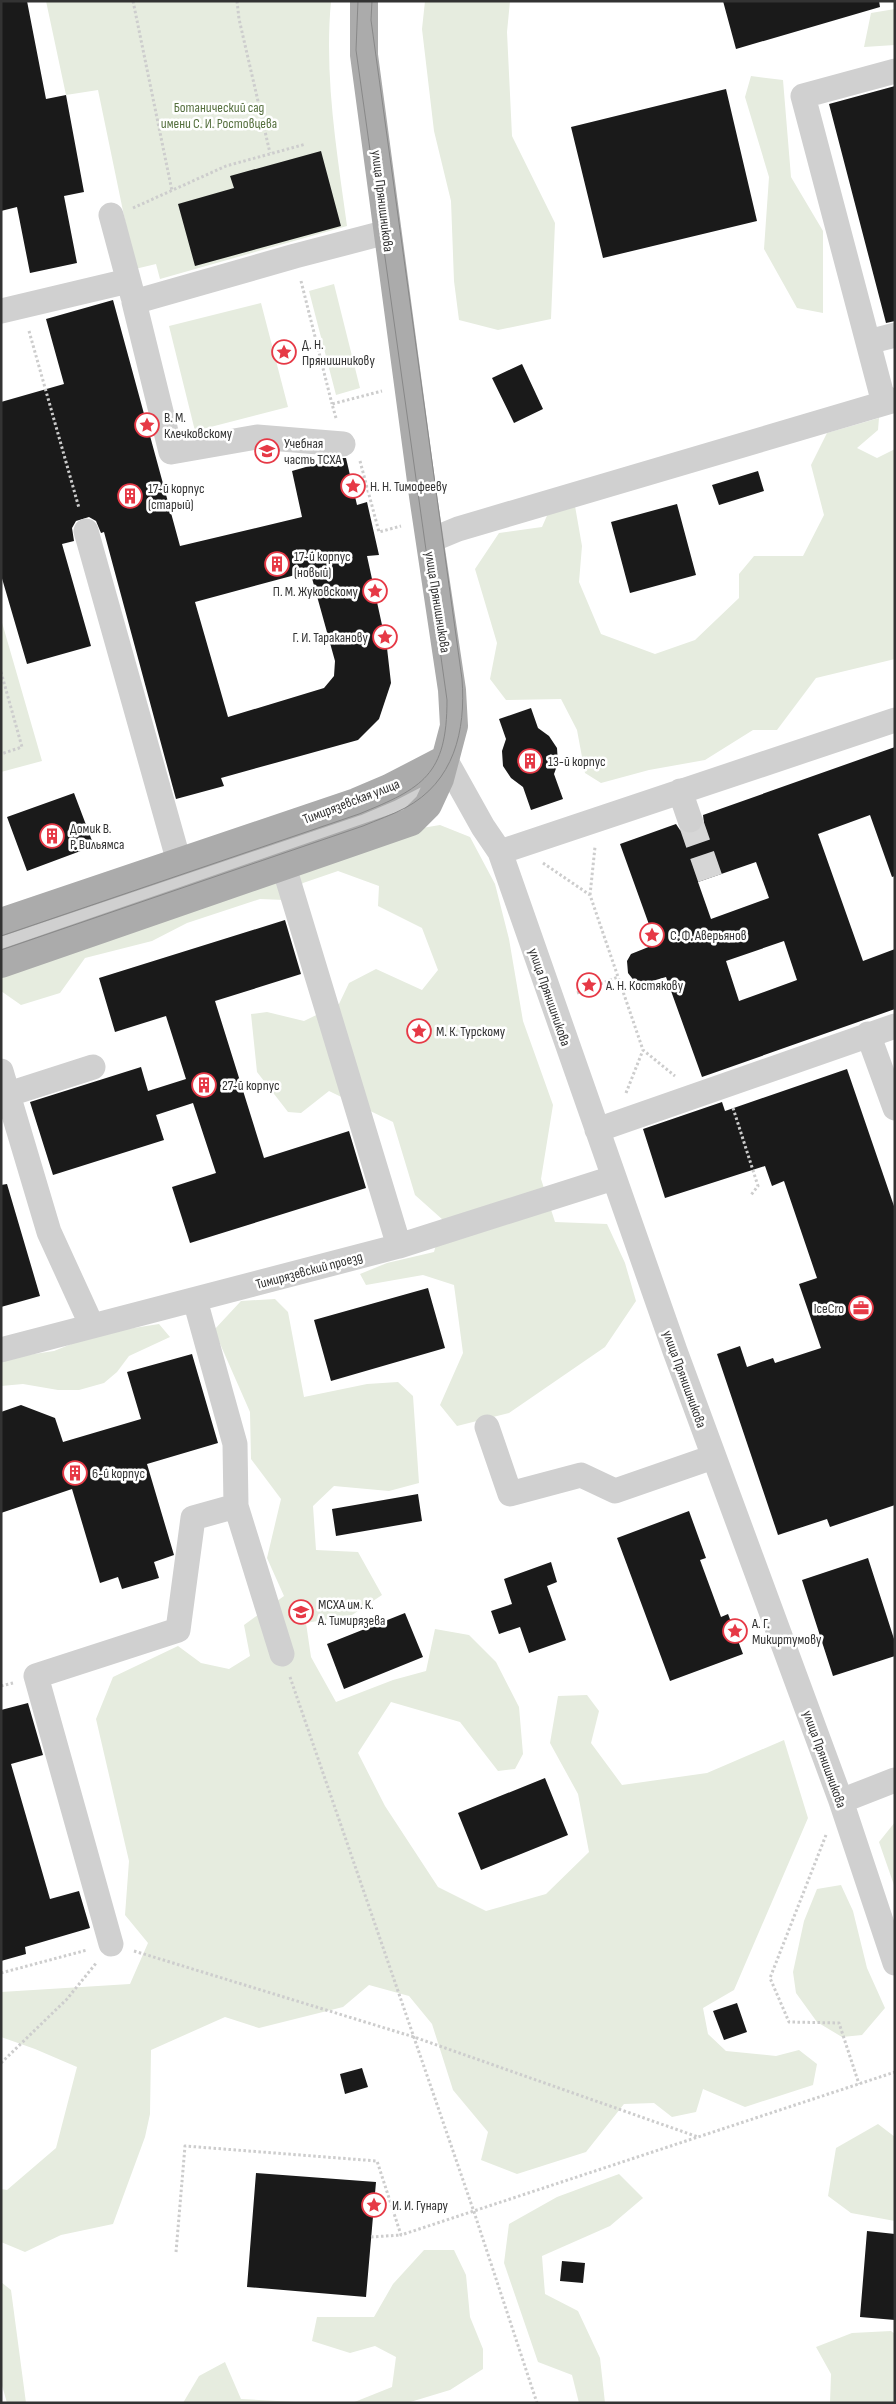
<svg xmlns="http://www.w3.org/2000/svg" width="896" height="2404" font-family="'Sofia Sans Condensed',sans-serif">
<rect width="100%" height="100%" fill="#fff"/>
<path fill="#e6ecdf" d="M46 1H331C324 77 337 152 347 226L160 279 156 264 135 269 98 90 66 95Z
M425 1H510L507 32 512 136 555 223 551 319 498 330 459 320 454 281 451 201 434 131 422 29Z
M895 9V45L864 47 871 13Z
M751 76 783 80 791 177 823 231V313L797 308 764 249 769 177 745 97Z
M334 284 360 388 336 395 309 291Z
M261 303 288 407 195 431 169 326Z
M879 418 878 430 857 448 877 458 895 449V659L816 678 777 730H753L705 760 649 770 601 783 585 773 577 730 561 699 506 700 490 679 497 643 475 569 499 533 542 527 553 502 575 506 582 546 579 582 601 634 655 654 695 640 739 598V574L754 556H803L824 515 811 465 827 433Z
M1 619 42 761 1 772Z
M440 825 470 837 495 884 509 939 523 1021 553 1105 541 1179 555 1222 607 1224 625 1263 636 1301 605 1347 509 1413 457 1426 440 1405 463 1353 454 1285 423 1275 366 1285 360 1274 387 1263 434 1252 443 1220 415 1195 393 1122 329 1091 301 1113 288 1112 257 1072 251 1014 267 1012 304 1021 339 1004 349 983 376 969 422 990 438 970 422 928 378 906 379 886 338 871 303 883 285 900 260 899 187 923 152 941 85 958 60 993 21 1005 1 991V964L404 831Z
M275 1299 288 1312 304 1397 367 1384 398 1382 413 1396 419 1483 389 1491 334 1486 313 1506 316 1550 358 1552 382 1595 352 1615 306 1623 311 1657 336 1702 393 1680 426 1671 435 1629 469 1635 496 1662 519 1707 523 1754 515 1769 498 1771 460 1722 391 1702 358 1753 385 1806 438 1887 486 1911 546 1894 589 1852 578 1794 550 1743 558 1696 587 1695 599 1711 591 1743 622 1785 707 1773 784 1740 808 1818 734 1990 703 2008 708 2034 726 2051 776 2056 799 2050 817 2064 813 2085 745 2107 703 2089 696 2112 672 2117 654 2103 624 2104 586 2152 517 2174 481 2160 488 2132 453 2090 432 2024 409 1996 369 1985 343 2007 259 2028 225 2017 151 2050 150 2114 145 2137 113 2224 61 2235 25 2252 1 2242V2189L7 2190 56 2148 77 2067 35 2049 1 2037V1992L130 1984 148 1943 125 1915 129 1861 96 1719 113 1677 178 1646 201 1663 229 1669 250 1656 244 1625 284 1596 267 1558 281 1499 251 1459 250 1412 214 1330 241 1301Z
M159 1324 170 1337 129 1356 117 1372 104 1383 79 1390H58L23 1384 1 1386V1359L54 1351 96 1334Z
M895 1822V1888L879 1842Z
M841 1885 853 1911 867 1968 885 2008 862 2035 842 2037 817 2022 796 1993 793 1972 804 1921 817 1889Z
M878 2124 895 2137V2221L851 2213 828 2196 836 2148Z
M619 2174 643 2198 610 2226 542 2256 545 2294 578 2311 600 2358 605 2403H579L572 2375 538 2362 504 2263 509 2224 557 2197Z
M424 2250H454L466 2275 470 2317 483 2349V2369L450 2390 407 2403H352L392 2387 396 2357 375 2346 350 2353 312 2341 317 2317H374L393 2284Z
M1 2282 11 2290 26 2403H7L1 2382Z
M891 2331 895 2334V2403H830L831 2374 816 2347 852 2333Z
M225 2362 241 2399 314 2403H183L199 2376Z"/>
<path fill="#1a1a1a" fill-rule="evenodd" d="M1 1H27L46 99 66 95 84 192 64 196 77 263 30 273 17 207 1 211Z
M723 1H879L880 7 736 49Z
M895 86V321L886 323 829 104Z
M726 89 757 221 603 258 571 127Z
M321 151 341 226 195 266 178 204 234 188 230 176Z
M113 300 180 546 302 517 292 471 337 458H346L357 505 367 502 379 555 367 556 387 648 391 683 379 719 358 740 221 778 224 786 176 799 104 532 101 533 96 521 89 517 76 521 72 528 74 541 62 544 91 646 27 664 1 575V402L64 384 46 319ZM310 571 335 661 334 676 324 688 228 717 195 602Z
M522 364 543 409 514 423 492 378Z
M758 471 764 491 719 505 712 485Z
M677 504 696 575 630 593 611 522Z
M531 708 538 728 549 736 557 748 558 763 554 774 563 799 531 810 523 787 511 778 503 766 502 751 506 739 499 719Z
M895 747V876L892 877 870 815 818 834 863 961 895 949V1009L702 1077 666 977 642 984 635 982 628 973 627 961 631 954 656 944 620 844 676 824 680 830 687 834 695 833 704 823 703 815ZM756 862 769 898 711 919 698 882ZM784 941 797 980 739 1001 726 961Z
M74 793 94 846 27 871 7 817Z
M285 920 301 974 215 1001 264 1158 349 1131 366 1188 190 1243 172 1187 216 1173 193 1103 156 1115 164 1140 53 1175 30 1102 141 1067 148 1091 186 1079 166 1016 115 1032 99 978Z
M847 1069 895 1209V1505L830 1527 827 1519 778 1535 717 1354 740 1346 747 1367 773 1358 775 1363 821 1348 799 1284 817 1278 784 1181 772 1186 765 1166 665 1198 643 1129 722 1102 725 1111Z
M7 1184 40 1296 1 1307V1185Z
M428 1288 445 1348 331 1381 314 1320Z
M192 1354 218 1443 147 1464 174 1555 154 1562 159 1578 122 1589 118 1577 100 1583 72 1489 1 1513V1412L21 1405 55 1418 63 1442 141 1419 127 1372Z
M418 1494 422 1521 336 1536 332 1509Z
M689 1511 706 1558 700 1560 721 1617 728 1614 743 1654 670 1681 617 1538Z
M868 1558 895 1642V1656L833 1676 802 1580Z
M551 1562 557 1582 547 1586 566 1640 529 1653 520 1627 499 1634 491 1611 512 1604 504 1579Z
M405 1613 423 1657 344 1689 327 1644Z
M28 1703 43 1755 11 1764 50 1899 79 1891 90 1928 25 1947 26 1954 1 1961V1710Z
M545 1778 568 1835 481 1870 458 1813Z
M737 2003 747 2032 724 2040 713 2011Z
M362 2068 368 2087 345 2094 340 2074Z
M256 2173 376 2182 366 2297 247 2287Z
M867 2231 895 2234V2320L860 2317Z
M562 2261 585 2263 583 2283 560 2281Z"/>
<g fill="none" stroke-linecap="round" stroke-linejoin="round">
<path stroke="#d6d6d6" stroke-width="25" stroke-dasharray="25 12" stroke-linecap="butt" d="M690 820 710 878"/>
<path stroke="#cdcdcd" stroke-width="3" stroke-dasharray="2.5 2.5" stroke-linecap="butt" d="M133 1 172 191
M237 1 239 19 270 153
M133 208 226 166 306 144
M301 281 332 404
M29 331 79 508
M336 418 332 404 382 391
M360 461 379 532 401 526
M1 672 22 747 1 754
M543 863 590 895 643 1050 675 1076
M590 895 595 847
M577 993 618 977
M626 1093 643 1050
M733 1108 758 1186 751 1195
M290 1677 474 2212 537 2403
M1 1686 13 1683
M826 1835 770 1978 789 2022 839 2023 859 2084
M134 1951 414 2037 698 2137
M1 1973 87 1950
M1 2063 67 1999 97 1962
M371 2237 401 2235
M176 2252 185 2146 377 2161 401 2235 895 2072"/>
<path stroke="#d0d0d0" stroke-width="25" d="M111 215 133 297
M1 311 128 281
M868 342 895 335
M884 403 803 96 895 71
M343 444 257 437 171 452 134 302 295 256 387 232
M86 531 179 862
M429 541 458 529 895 400
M680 791 690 820
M500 852 895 720
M284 867 399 1246
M1 943 336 829 404 802 431 781 445 759 483 827 500 852 675 1351 841 1801 895 1963
M868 1034 895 1108
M1 1071 49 1232 92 1326
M9 1094 93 1067
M597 1130 895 1026
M195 1300 235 1444 236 1506 282 1654
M1 1350 399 1246 613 1178
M487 1427 510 1494 581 1475 615 1491 713 1457
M841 1801 895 1780
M111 1944 36 1676 178 1630 193 1518 236 1506"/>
<path stroke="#ababab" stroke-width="28" d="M1 922 356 802 389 788 445 759
M1 964 411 822 428 805 440 779 454 726 452 690 423 496 364 55V1"/>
<path stroke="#888" stroke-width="1" d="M1 936 359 814C423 788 447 775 447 700L356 50 358 1
M1 950 363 826C377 820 392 815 405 808 454 782 466 731 462 679L371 20 372 1"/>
</g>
<defs>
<g id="sight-ring" transform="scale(1.25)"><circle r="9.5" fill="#fff" stroke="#e63946" stroke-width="1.5"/><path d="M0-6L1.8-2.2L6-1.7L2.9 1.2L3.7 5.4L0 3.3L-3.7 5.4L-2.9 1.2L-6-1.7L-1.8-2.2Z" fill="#e63946"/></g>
<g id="university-ring" transform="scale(1.25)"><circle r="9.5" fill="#fff" stroke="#e63946" stroke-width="1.5"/><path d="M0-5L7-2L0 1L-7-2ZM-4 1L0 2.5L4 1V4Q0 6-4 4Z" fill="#e63946"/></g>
<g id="building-ring" transform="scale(1.25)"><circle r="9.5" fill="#fff" stroke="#e63946" stroke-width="1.5"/><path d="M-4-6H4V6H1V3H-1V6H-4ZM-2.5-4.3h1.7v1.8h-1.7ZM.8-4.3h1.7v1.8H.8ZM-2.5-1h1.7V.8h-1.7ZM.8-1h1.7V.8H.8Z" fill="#e63946"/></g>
<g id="office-ring" transform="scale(1.25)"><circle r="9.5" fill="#fff" stroke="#e63946" stroke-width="1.5"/><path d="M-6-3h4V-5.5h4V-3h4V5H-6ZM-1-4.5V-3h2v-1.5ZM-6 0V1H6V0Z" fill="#e63946"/></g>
</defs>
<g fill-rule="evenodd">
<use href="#sight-ring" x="284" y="352"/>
<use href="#sight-ring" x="147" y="425"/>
<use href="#university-ring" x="267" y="451"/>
<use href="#sight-ring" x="353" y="486"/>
<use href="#building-ring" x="130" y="496"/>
<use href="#building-ring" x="277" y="564"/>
<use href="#sight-ring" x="375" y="591"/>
<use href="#sight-ring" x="385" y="637"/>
<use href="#building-ring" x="530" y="761"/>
<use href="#building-ring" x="52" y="836"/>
<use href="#sight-ring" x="652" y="935"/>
<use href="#sight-ring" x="589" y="985"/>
<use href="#sight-ring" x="419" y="1031"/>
<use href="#building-ring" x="204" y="1085"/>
<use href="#office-ring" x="861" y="1308"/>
<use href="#building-ring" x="75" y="1473"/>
<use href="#university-ring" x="301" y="1612"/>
<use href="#sight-ring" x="735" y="1631"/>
<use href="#sight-ring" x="374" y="2205"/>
</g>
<g text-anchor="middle" stroke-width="5" stroke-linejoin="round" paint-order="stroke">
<g font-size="14" fill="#56703f" stroke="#fff">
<text x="219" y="112">Ботанический сад<tspan x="219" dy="16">имени С. И. Ростовцева</tspan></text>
</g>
<g font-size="14" fill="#333" stroke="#fff">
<text transform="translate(383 201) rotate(83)" y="5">улица Прянишникова</text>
<text transform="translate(438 602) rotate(81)" y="5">улица Прянишникова</text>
<text transform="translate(351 801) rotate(-21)" y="5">Тимирязевская улица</text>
<text transform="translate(550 997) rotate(71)" y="5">улица Прянишникова</text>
<text transform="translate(309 1270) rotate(-15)" y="5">Тимирязевский проезд</text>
<text transform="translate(685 1379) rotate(70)" y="5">улица Прянишникова</text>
<text transform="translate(825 1759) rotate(70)" y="5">улица Прянишникова</text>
</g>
<g font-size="14" fill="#333" stroke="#fff" text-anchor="start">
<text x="302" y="349">Д. Н.<tspan x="302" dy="16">Прянишникову</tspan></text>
<text x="164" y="422">В. М.<tspan x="164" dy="16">Клечковскому</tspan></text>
<text x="284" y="448">Учебная<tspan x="284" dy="16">часть ТСХА</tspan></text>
<text x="370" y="491">Н. Н. Тимофееву</text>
<text x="148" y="493">17-й корпус<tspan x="148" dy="16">(старый)</tspan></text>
<text x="294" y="561">17-й корпус<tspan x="294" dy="16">(новый)</tspan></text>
<text x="358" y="596" text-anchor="end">П. М. Жуковскому</text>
<text x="368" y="642" text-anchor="end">Г. И. Тараканову</text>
<text x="548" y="766">13-й корпус</text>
<text x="70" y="833">Домик В.<tspan x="70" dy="16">Р. Вильямса</tspan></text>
<text x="670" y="940">С. Ф. Аверьянов</text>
<text x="606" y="990">А. Н. Костякову</text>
<text x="436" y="1036">М. К. Турскому</text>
<text x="222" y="1090">27-й корпус</text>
<text x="844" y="1313" text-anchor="end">IceCro</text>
<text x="92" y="1478">6-й корпус</text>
<text x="318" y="1609">МСХА им. К.<tspan x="318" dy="16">А. Тимирязева</tspan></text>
<text x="752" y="1628">А. Г.<tspan x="752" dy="16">Микиртумову</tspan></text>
<text x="392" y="2210">И. И. Гунару</text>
</g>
</g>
<rect width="896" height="2404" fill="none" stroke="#333333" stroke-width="5"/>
</svg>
